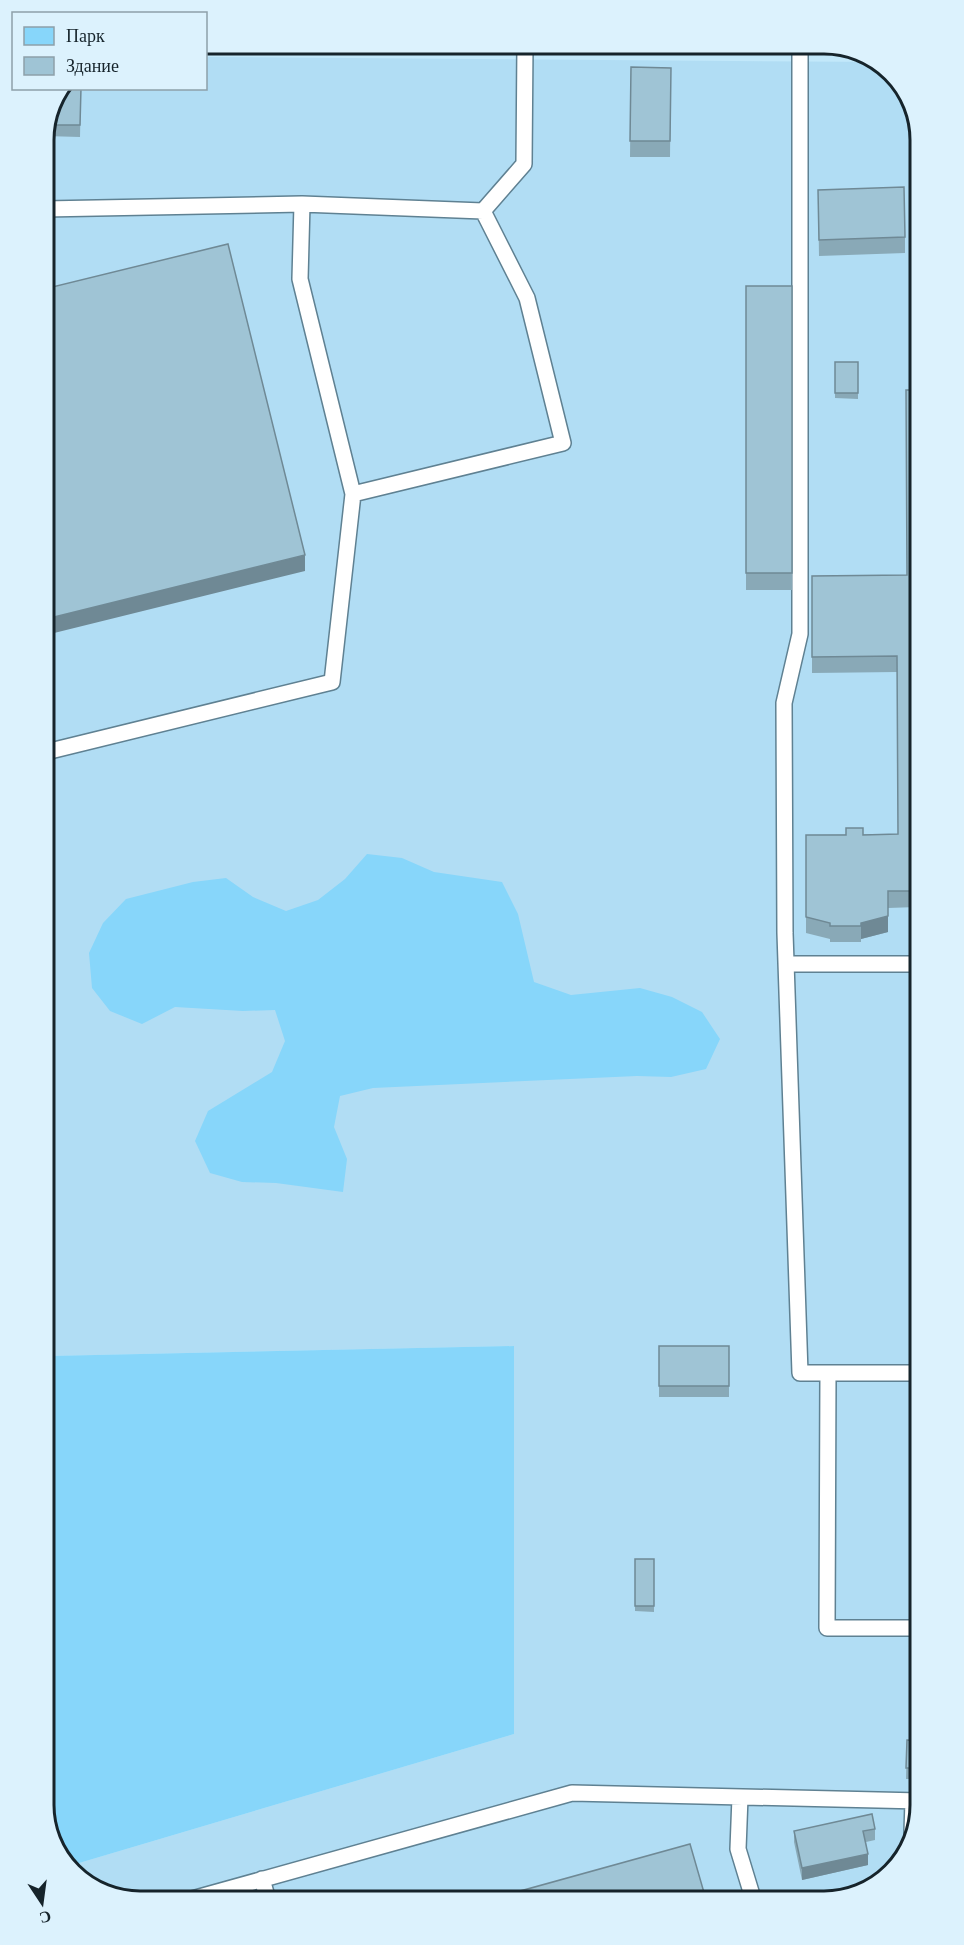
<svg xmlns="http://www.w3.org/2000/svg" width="964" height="1945" font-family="'Times New Roman',serif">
<rect width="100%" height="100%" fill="#c2e8fa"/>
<path fill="#b1ddf4" d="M206 57 879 62 883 63 913 103 920 1806 904 1859 861 1894 134 1901 81 1882 69 1866 514 1734V1346L49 1356 44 134 64 89 206 88Z"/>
<path fill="#87d6fa" d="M367 854 402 858 434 872 502 882 518 914 534 982 571 995 640 988 672 997 702 1012 720 1039 706 1069 671 1077 637 1076 373 1088 340 1096 334 1127 347 1159 343 1192 276 1183 242 1182 210 1173 195 1141 208 1111 272 1072 285 1041 275 1010 243 1011 175 1007 142 1024 110 1011 92 988 89 953 103 923 126 899 193 882 226 878 253 897 286 911 318 900 345 879Z
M514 1346V1734L69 1866 51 1842 49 1356Z"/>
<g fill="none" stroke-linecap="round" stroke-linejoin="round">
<g stroke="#5f8192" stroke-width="18">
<path id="service" d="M800 44V634L784 703 785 933 800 1373H919
M44 209 302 204 483 211 527 298 563 443 353 494
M483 211 524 164 525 44
M46 752 332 682 353 494 300 279 302 204
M786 964H917
M828 1373 827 1628H920
M740 1797 738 1849 752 1895
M912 1833 913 1800
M262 1879 268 1900
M185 1901 572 1793 920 1801"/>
</g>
<use href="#service" stroke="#fff" stroke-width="15"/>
</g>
<path fill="#89a9b7" d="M631 67 671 68 670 157H630Z
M64 88H81L80 137 45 136V131Z
M818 190 905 237V253L819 256Z
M746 286H792V590H746Z
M835 362H858V399L835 398Z
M915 390 917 907 888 908V932L861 939V942H830V939L806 933V835L898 834 897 672 812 673V576L907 575Z
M659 1346H729V1397H659Z
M635 1559H654V1612L635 1611Z
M907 1740 920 1741V1779H906Z
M875 1829V1840L866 1842 868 1865 802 1880 794 1842V1831Z"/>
<path fill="#6f8995" d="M305 555V571L46 635V619Z
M888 916V932L861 939V923Z
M868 1854V1865L802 1880V1868Z"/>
<path fill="#9fc4d5" stroke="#6f8995" stroke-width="1.5" d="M631 67 671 68 670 141H630Z
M64 88H81L80 125H48Z
M904 187 905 237 819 240 818 190Z
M228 244 305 555 46 619 44 289Z
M746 286H792V573H746Z
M835 362H858V393H835Z
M906 390H915L917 891H888V916L861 923V926H830V923L806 917V835H846V828H863V835L898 834 897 656 812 657V576L907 575Z
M659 1346H729V1386H659Z
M635 1559H654V1606H635Z
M907 1740 920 1741V1768H906Z
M872 1814 875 1829 863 1831 868 1854 802 1868 794 1831Z
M690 1844 705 1896 495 1898Z"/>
<path d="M0 0H964V1945H0ZM140 54H824A86 86 0 0 1 910 140V1805A86 86 0 0 1 824 1891H140A86 86 0 0 1 54 1805V140A86 86 0 0 1 140 54Z" fill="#dcf2fd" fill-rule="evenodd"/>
<path fill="none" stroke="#16242b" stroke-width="3" d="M140 54H824A86 86 0 0 1 910 140V1805A86 86 0 0 1 824 1891H140A86 86 0 0 1 54 1805V140A86 86 0 0 1 140 54Z"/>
<rect x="12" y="12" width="195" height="78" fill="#dcf2fd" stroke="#8da0a9" stroke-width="1.5"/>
<rect x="24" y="27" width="30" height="18" fill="#87d6fa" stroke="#8da0a9" stroke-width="1.5"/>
<text x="66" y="42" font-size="18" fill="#16242b">Парк</text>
<rect x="24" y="57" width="30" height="18" fill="#9fc4d5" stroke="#8da0a9" stroke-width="1.5"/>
<text x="66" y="72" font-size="18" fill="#16242b">Здание</text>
<g transform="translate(42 1903) rotate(167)" stroke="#dcf2fd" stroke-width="4.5" paint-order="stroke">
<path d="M0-4.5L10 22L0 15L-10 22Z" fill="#16242b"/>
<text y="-9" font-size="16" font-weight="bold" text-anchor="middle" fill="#16242b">С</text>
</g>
</svg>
